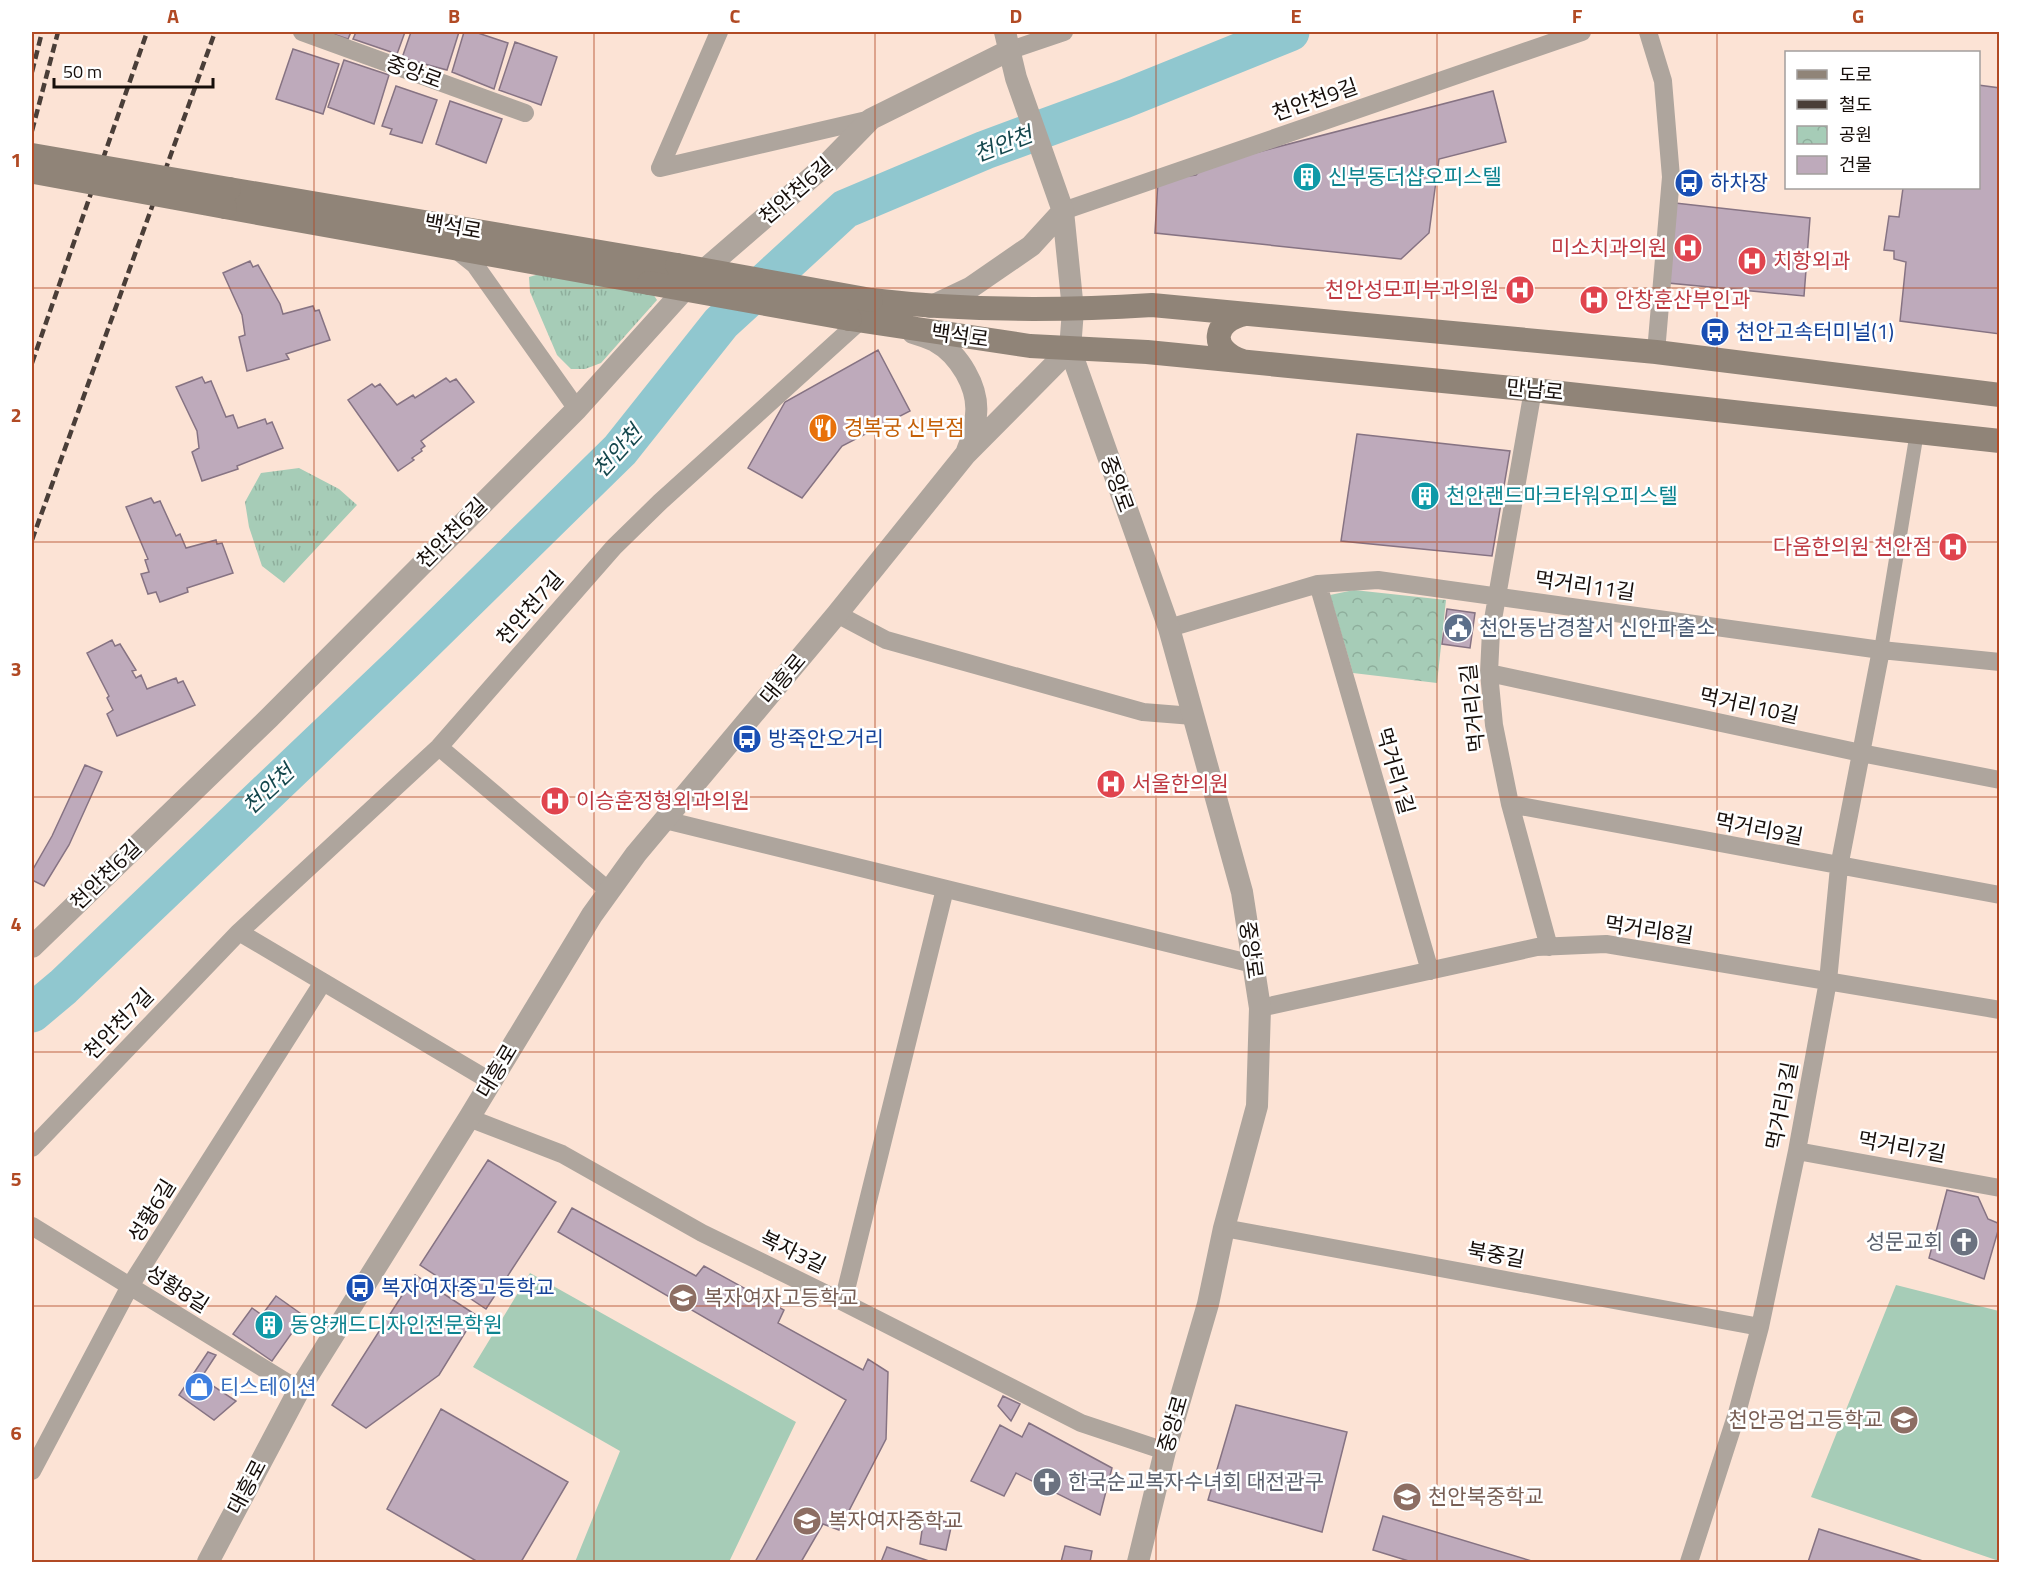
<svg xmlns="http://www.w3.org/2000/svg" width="2031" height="1594" font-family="'Titillium Web','Noto Sans KR',sans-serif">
<defs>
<pattern id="grass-tufts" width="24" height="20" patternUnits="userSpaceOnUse" patternTransform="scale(1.5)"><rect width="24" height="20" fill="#a6ccb7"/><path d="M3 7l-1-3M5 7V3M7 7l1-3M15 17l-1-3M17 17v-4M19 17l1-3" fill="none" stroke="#8eae9c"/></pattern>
<pattern id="park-crowns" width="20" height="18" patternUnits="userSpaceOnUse" patternTransform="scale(1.5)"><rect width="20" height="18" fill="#a6ccb7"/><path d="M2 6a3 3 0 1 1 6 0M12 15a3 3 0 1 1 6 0" fill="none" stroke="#8eae9c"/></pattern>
</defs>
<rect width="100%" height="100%" fill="#fce3d5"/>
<path fill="url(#grass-tufts)" d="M543 273 653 294 657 300 601 363 585 369H571L557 355 530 292 529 277Z
M299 468 339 489 357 505 284 583 262 566 249 527 245 502 261 473Z"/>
<path fill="url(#park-crowns)" d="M1354 590 1446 600 1437 683 1353 673 1330 595Z"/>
<path fill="#a6ccb7" d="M530 1273 796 1422 729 1562H575L620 1451 473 1367Z
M1896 1285 1999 1311V1561L1811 1497Z"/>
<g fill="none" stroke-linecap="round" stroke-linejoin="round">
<path stroke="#90c7cf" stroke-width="39" d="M32 1013 63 987 404 662 620 450 721 323 845 209 985 150 1124 99 1290 32"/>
</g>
<path fill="#beaabb" stroke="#867383" stroke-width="1.5" d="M327 32H351L348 39Z
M356 32H405L397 54 353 39Z
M411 32H459L447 70 402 58Z
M464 32H475L508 43 494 89 452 72Z
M515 42 557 57 541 105 499 90Z
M293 49 339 64 323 114 276 99Z
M344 60 389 75 374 124 328 107Z
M1978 85 2000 88V334L1900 321 1906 262 1894 259V251L1884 250 1889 216 1899 217 1903 188H1978Z
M396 86 437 100 422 143 390 134 392 129 382 126Z
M1493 91 1506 142 1439 159 1429 233 1401 259 1155 233 1158 180 1196 175 1204 166Z
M450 101 502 119 486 163 436 144Z
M1675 203 1810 218 1804 296 1668 283Z
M250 261 253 267 258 265 280 304 283 314 313 306 315 311 319 310 330 340 286 354 289 359 247 371 239 337 245 335 242 315 223 273Z
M878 350 910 411 842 446 802 498 748 468 785 402Z
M202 377 205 383 211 381 226 417 233 415 238 428 265 419 267 424 272 422 283 448 237 466 238 469 202 481 192 452 199 448 197 431 176 387Z
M446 378 450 382 456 379 474 402 421 441 425 446 421 449 422 451 412 458 414 460 398 471 348 400 372 384 375 387 380 384 397 405 413 395 415 398Z
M1357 434 1510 451 1492 556 1341 541Z
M151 498 154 503 160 501 176 536 180 534 186 548 216 540 217 544 222 543 233 573 187 588 188 592 160 602 156 592 148 594 141 574 149 572 145 560 148 559 126 507Z
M1447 609 1475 613 1470 648 1442 644Z
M112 640 115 646 120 644 136 670 132 671 136 678 141 675 147 689 176 678 178 683 183 681 195 705 117 736 107 714 113 710 107 698 109 696 87 653Z
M85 765 102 772 69 845 44 886 32 880V871L52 836Z
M488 1160 556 1202 486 1309 420 1265Z
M1947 1190 1978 1197 1988 1219 2000 1224 1984 1279 1929 1258Z
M572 1208 696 1276 704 1266 784 1310 778 1323 863 1370 868 1359 888 1372 886 1439 839 1530 823 1524 801 1562H755L846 1400 558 1232Z
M415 1275 476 1315 439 1375 366 1428 332 1405Z
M276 1296 304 1316 272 1361 233 1334 252 1308 262 1315Z
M208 1352 216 1355 201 1378 236 1401 214 1420 179 1395Z
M1003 1396 1020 1404 1011 1421 998 1406Z
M1236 1405 1347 1432 1322 1532 1208 1500Z
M441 1409 568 1482 521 1562H478L387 1509Z
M1029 1423 1112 1468 1100 1515 1016 1473 1004 1496 971 1481 1000 1425 1022 1437Z
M1383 1516 1535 1562H1412L1373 1550Z
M924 1517 952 1523 946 1550 920 1544Z
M1819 1529 1926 1562H1808Z
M1065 1546 1092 1551 1090 1562H1061Z
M887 1547 932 1562H881Z"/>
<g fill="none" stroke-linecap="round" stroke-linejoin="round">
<path stroke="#aea59d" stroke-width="14" d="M1881 650 1917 432"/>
<path stroke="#aea59d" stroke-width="18" d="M302 32 525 113
M1648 32 1663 81 1671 177 1656 352
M1008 51 1064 32
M660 168 871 119
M660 168 719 32
M1063 211 1582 32
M455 249 475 265 577 409
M1533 390 1491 631 1489 673 1494 725 1510 804 1549 947
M1318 584 1430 971
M837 614 886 640 1143 712 1193 716
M1169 628 1318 584 1378 580 1881 650 2000 662
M1489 673 1861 753 2000 780
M439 747 609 891
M1510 804 2000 895
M665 820 1253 964
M239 932 490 1081
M1260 1008 1537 947 1606 944 2000 1010
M469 1118 562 1154 702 1233 843 1302 1081 1423 1165 1451
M32 1148 239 932 439 747 614 547 660 502 861 320
M1797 1151 2000 1188
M32 1226 299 1390
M1224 1228 1760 1327
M843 1302 945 889
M32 1471 130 1286 323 982
M1689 1562 1737 1413 1760 1327 1797 1151 1828 981 1839 867 1881 650"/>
<path stroke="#aea59d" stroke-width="22" d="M1005 32 1016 78 1063 211 1073 310 1070 349 1169 628 1242 892 1260 1008 1257 1106 1224 1228 1208 1304 1165 1451 1138 1562
M930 307 970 288 1031 246 1063 211
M913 333C920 335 928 338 935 341 959 354 979 387 976 415 975 428 972 439 967 451
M32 947 269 718 577 409 696 277 828 163 871 119 1008 51
M208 1562 299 1390 469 1118 592 915 636 854 837 614 965 455 1070 349"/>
<path stroke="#908478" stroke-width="24" d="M229 189 677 265
M225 207 649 283
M871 300C965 311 1058 311 1152 305L1656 352 2000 395
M850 319 1030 346 1147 352 1533 390 2000 441
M1242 361C1209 350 1212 321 1245 314"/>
<path stroke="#4a3e38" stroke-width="4.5" stroke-dasharray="9 4.5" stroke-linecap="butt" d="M32 72 42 32
M32 131 58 32
M32 363 147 32
M32 540 215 32"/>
<path stroke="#908478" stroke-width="24" d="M32 155 229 189
M34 172 225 207
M677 265 871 300
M649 283 850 319"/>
</g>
<path fill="none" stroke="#b14a24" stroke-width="1.5" stroke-opacity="0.55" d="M314 32V1562M594 32V1562M875 32V1562M1156 32V1562M1437 32V1562M1717 32V1562M32 288H2000M32 542H2000M32 797H2000M32 1052H2000M32 1306H2000"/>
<defs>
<g id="building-disc" transform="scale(1.5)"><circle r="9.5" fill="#0f9aa8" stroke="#fff"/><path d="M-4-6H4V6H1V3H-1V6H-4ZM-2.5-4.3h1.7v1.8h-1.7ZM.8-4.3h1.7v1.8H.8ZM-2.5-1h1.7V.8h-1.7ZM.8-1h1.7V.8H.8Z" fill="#fff"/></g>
<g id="bus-disc" transform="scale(1.5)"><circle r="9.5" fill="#1a4fb4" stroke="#fff"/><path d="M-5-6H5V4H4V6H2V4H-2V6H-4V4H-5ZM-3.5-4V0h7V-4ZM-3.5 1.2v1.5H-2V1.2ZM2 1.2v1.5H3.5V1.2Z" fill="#fff"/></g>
<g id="hospital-disc" transform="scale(1.5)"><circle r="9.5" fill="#e0444e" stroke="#fff"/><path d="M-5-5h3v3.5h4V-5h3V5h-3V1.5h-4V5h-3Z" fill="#fff"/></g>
<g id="restaurant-disc" transform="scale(1.5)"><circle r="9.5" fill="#e8710a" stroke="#fff"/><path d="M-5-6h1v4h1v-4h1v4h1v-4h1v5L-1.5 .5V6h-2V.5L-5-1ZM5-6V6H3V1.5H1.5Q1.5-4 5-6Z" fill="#fff"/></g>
<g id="civic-disc" transform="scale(1.5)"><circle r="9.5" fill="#5c6f8a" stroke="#fff"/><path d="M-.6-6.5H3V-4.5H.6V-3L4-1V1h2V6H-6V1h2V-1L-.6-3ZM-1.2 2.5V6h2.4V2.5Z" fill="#fff"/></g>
<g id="church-disc" transform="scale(1.5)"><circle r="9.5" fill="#6b7280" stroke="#fff"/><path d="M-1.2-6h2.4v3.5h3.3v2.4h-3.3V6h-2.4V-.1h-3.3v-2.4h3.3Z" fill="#fff"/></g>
<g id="school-disc" transform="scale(1.5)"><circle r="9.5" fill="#8d6e63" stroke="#fff"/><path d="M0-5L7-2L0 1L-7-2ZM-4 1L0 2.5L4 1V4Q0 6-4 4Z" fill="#fff"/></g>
<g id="shop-disc" transform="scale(1.5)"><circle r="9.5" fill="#3f7fe0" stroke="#fff"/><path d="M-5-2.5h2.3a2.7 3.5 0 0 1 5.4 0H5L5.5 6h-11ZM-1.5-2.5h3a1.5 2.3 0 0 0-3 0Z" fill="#fff"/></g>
</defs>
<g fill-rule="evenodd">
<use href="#building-disc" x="1307" y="177"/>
<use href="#bus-disc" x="1689" y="183"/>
<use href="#hospital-disc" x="1688" y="248"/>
<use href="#hospital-disc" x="1752" y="261"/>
<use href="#hospital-disc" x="1520" y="290"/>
<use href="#hospital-disc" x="1594" y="300"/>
<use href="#bus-disc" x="1715" y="332"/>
<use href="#restaurant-disc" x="823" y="428"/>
<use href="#building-disc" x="1425" y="496"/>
<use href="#hospital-disc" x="1953" y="547"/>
<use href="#civic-disc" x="1458" y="628"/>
<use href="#bus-disc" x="747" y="739"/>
<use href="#hospital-disc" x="1111" y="784"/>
<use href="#hospital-disc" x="555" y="801"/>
<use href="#church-disc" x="1964" y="1242"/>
<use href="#bus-disc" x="360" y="1288"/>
<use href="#school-disc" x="683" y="1298"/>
<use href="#building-disc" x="269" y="1325"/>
<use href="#shop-disc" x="199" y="1387"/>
<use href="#school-disc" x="1904" y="1420"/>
<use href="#church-disc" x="1047" y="1482"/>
<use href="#school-disc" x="1407" y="1497"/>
<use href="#school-disc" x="807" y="1521"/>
</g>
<g text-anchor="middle" stroke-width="5" stroke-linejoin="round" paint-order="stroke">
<g font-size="21" fill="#160e0a" stroke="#fff">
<text transform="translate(414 72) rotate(20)" y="7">중앙로</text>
<text transform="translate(1315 100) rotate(-19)" y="7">천안천9길</text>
<text transform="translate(796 191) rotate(-41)" y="7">천안천6길</text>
<text transform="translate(453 227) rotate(10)" y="7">백석로</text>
<text transform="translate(960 336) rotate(8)" y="7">백석로</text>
<text transform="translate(1535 390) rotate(6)" y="7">만남로</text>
<text transform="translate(1117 484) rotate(70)" y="7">중앙로</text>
<text transform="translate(452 533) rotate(-45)" y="7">천안천6길</text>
<text transform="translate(1585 586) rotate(8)" y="7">먹거리11길</text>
<text transform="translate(530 608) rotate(-49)" y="7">천안천7길</text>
<text transform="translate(783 679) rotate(-50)" y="7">대흥로</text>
<text transform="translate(1749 706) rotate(12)" y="7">먹거리10길</text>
<text transform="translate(1473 708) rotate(-96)" y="7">먹거리2길</text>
<text transform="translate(1395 771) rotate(74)" y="7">먹거리1길</text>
<text transform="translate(1759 829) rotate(11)" y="7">먹거리9길</text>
<text transform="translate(106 875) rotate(-44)" y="7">천안천6길</text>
<text transform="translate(1649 930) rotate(8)" y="7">먹거리8길</text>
<text transform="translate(1251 950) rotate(82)" y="7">중앙로</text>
<text transform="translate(119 1024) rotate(-46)" y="7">천안천7길</text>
<text transform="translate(497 1071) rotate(-59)" y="7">대흥로</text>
<text transform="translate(1782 1106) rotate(-79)" y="7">먹거리3길</text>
<text transform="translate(1902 1147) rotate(10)" y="7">먹거리7길</text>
<text transform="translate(152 1211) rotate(-58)" y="7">성황6길</text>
<text transform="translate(793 1252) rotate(26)" y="7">복자3길</text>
<text transform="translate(1496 1255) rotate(10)" y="7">북중길</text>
<text transform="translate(177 1289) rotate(32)" y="7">성황8길</text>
<text transform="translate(1173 1424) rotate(-74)" y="7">중앙로</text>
<text transform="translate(247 1487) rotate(-62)" y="7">대흥로</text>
</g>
<g font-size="21" fill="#0d838f" stroke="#fff" text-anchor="start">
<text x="1328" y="184">신부동더샵오피스텔</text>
<text x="1446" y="503">천안랜드마크타워오피스텔</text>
<text x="290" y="1332">동양캐드디자인전문학원</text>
</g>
<g font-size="21" fill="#164399" stroke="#fff" text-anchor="start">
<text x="1710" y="190">하차장</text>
<text x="1736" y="339">천안고속터미널(1)</text>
<text x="768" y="746">방죽안오거리</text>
<text x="381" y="1295">복자여자중고등학교</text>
</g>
<g font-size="21" fill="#be3a42" stroke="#fff" text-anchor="start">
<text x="1667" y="255" text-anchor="end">미소치과의원</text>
<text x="1773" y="268">치항외과</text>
<text x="1499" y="297" text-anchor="end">천안성모피부과의원</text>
<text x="1615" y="307">안창훈산부인과</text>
<text x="1932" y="554" text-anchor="end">다움한의원 천안점</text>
<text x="1132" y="791">서울한의원</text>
<text x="576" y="808">이승훈정형외과의원</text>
</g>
<g font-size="21" fill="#c56008" stroke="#fff" text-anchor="start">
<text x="844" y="435">경복궁 신부점</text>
</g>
<g font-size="21" fill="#4e5e75" stroke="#fff" text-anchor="start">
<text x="1479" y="635">천안동남경찰서 신안파출소</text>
</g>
<g font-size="21" fill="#5b616d" stroke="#fff" text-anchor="end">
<text x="1943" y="1249">성문교회</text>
<text x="1068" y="1489" text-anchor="start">한국순교복자수녀회 대전관구</text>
</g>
<g font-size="21" fill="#785e54" stroke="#fff" text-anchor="start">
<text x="704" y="1305">복자여자고등학교</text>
<text x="1883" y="1427" text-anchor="end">천안공업고등학교</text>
<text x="1428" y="1504">천안북중학교</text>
<text x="828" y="1528">복자여자중학교</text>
</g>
<g font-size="21" fill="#366cbe" stroke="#fff" text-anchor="start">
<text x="220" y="1394">티스테이션</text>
</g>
<g font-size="22" font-style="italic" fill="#15474d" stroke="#fff">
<text transform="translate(1003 144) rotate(-21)" y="8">천안천</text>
<text transform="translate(617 451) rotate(-48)" y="8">천안천</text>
<text transform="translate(268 789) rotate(-43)" y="8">천안천</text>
</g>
</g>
<rect width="2031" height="1594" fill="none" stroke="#ffffff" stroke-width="66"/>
<rect x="1785" y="51" width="195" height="138" fill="#ffffff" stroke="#a29f9d" stroke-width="1.5"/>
<rect x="1797" y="70" width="30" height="9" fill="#908478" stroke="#a29f9d" stroke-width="1.5"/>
<text x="1839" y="81" font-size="18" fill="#160e0a">도로</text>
<rect x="1797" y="100" width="30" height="9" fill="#4a3e38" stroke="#a29f9d" stroke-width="1.5"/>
<text x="1839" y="111" font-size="18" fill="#160e0a">철도</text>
<rect x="1797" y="126" width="30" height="18" fill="url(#park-crowns)" stroke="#a29f9d" stroke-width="1.5"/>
<text x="1839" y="141" font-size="18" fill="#160e0a">공원</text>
<rect x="1797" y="156" width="30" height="18" fill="#beaabb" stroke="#a29f9d" stroke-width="1.5"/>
<text x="1839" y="171" font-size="18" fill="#160e0a">건물</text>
<path d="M54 78v9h159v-9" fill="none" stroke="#160e0a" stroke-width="3"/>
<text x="63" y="78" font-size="18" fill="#160e0a" stroke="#ffffff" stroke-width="4.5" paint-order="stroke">50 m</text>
<rect x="33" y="33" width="1965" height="1528" fill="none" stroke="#b14a24" stroke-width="2"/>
<g font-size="20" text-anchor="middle" font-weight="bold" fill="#b14a24">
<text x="173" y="23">A</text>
<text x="454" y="23">B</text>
<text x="735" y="23">C</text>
<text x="1016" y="23">D</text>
<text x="1296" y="23">E</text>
<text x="1577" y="23">F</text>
<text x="1858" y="23">G</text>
<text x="16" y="167">1</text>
<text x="16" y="422">2</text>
<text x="16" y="676">3</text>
<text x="16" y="931">4</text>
<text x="16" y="1186">5</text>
<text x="16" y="1440">6</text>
</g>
</svg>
